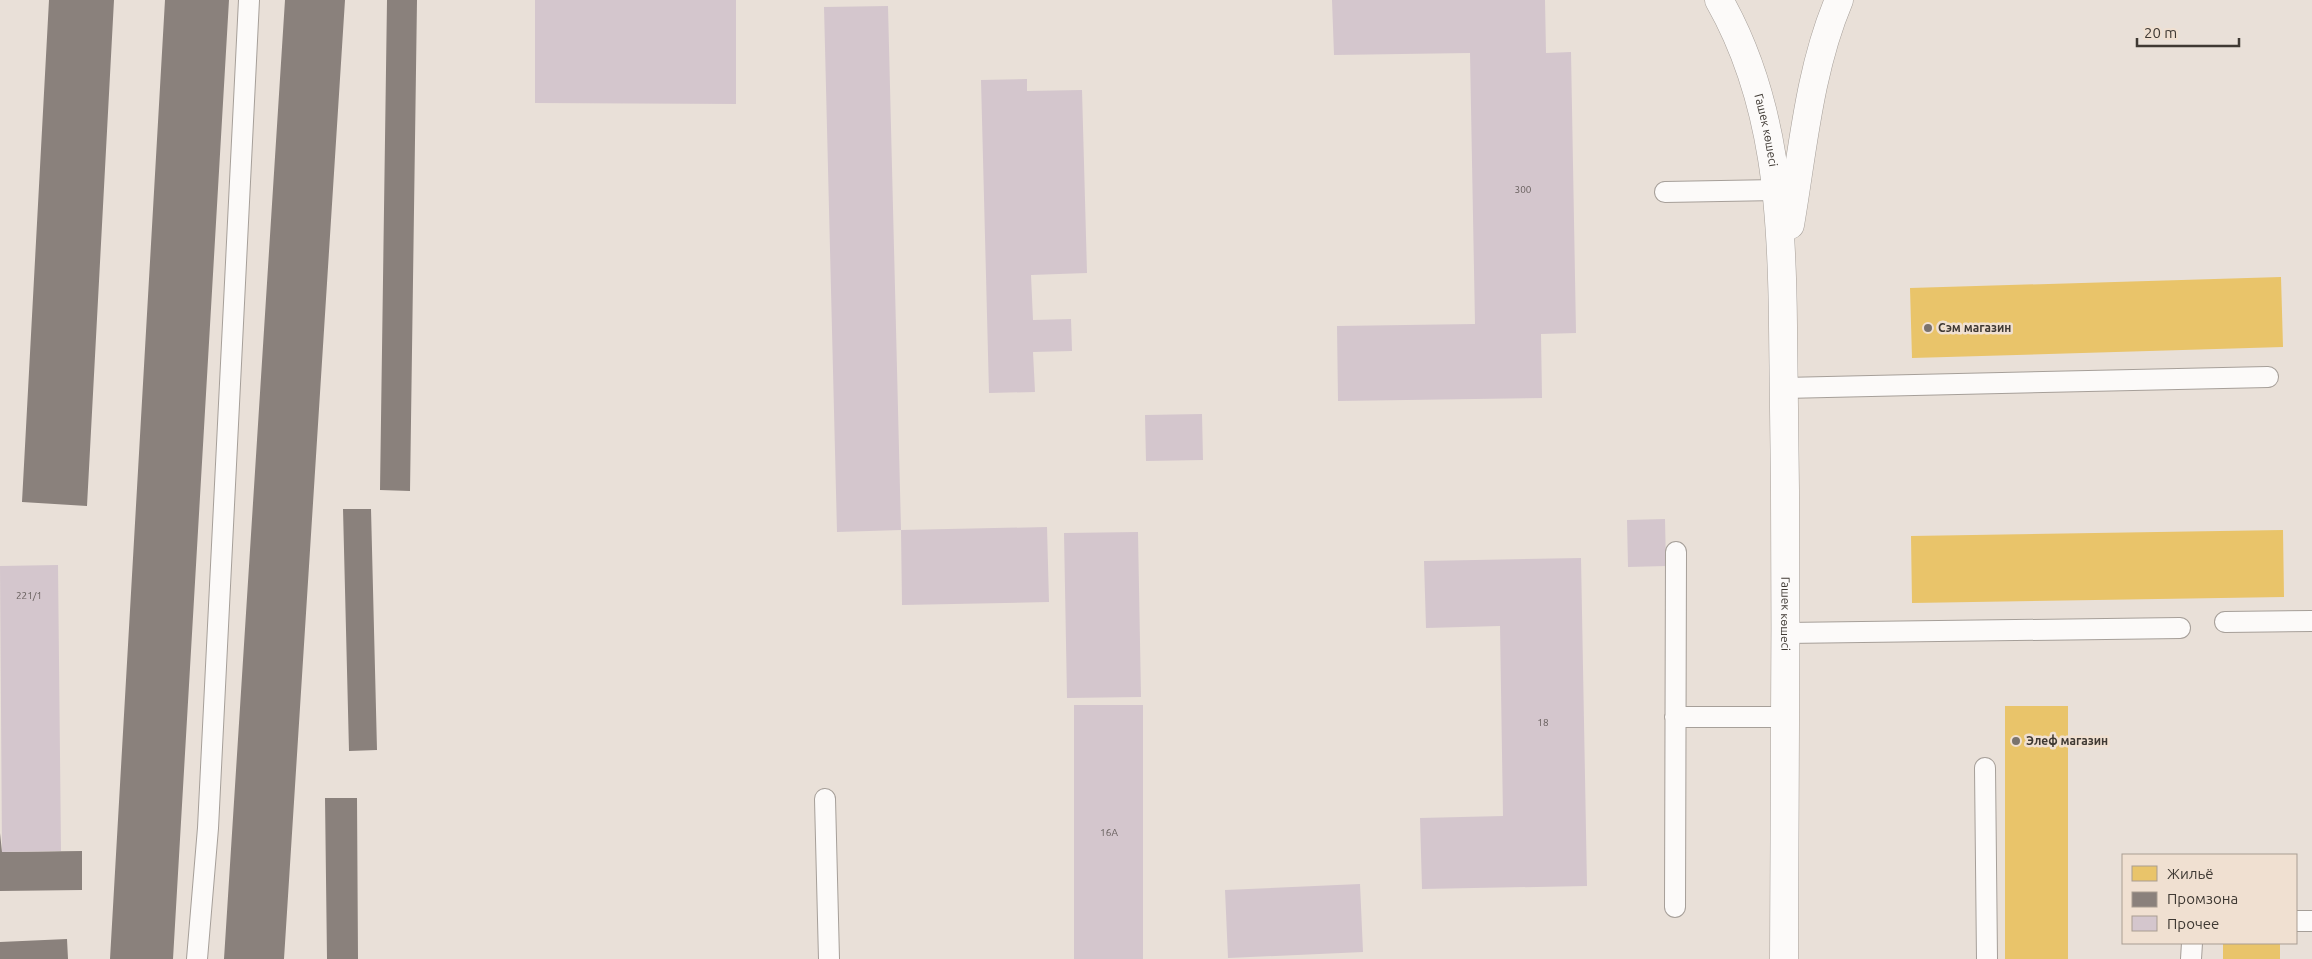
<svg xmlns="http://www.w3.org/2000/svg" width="2312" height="959" font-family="Ubuntu,sans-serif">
<rect width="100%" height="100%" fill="#e9e0d8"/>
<path fill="#e9c46a" d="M2281 277 2283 347 1912 358 1910 288Z
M2283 530 2284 597 1912 603 1911 536Z
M2005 706H2068V959H2005Z
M2223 943H2280V959H2223Z"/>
<path fill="#8a817c" d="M49 0H114L87 506 22 502Z
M165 0H229L173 959H110Z
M285 0H345L284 959H224Z
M387 0H417L410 491 380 490Z
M343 509H371L377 750 349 751Z
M325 798H357L358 959H327Z
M0 833 2 852 82 851V890L0 891Z
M67 939 68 959H0V942Z"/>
<path fill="#d4c6cd" d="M535 0H736V104L535 103Z
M1332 0H1545L1546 53 1571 52 1576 333 1541 334 1542 398 1338 401 1337 326 1475 324 1470 53 1334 55Z
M888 6 901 530 837 532 824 7Z
M1027 79V91L1082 90 1087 273 1031 275 1033 320 1071 319 1072 351 1033 352 1035 392 989 393 981 80Z
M1202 414 1203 460 1146 461 1145 415Z
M1665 519 1666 566 1628 567 1627 520Z
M1047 527 1049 602 902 605 901 530Z
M1138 532 1141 697 1067 698 1064 533Z
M1581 558 1587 886 1422 889 1420 818 1503 816 1500 626 1426 628 1424 561Z
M58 565 61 851 2 852 0 566Z
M1074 705H1143V959H1074Z
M1360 884 1363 952 1228 958 1225 890Z"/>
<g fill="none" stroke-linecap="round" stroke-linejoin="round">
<g stroke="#a69f99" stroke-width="22">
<path id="lane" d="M1665 192 1777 190
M1784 388 2268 377
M2225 622 2312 621
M1786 633 2180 628
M1675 717H1786
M1985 768 1987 959
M825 799 829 959
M1675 907 1676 552
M2296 921H2312
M197 959 208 828 249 0
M2191 959 2192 943"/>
</g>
<g stroke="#a69f99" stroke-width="29">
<g id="primary">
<path id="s1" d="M1719 0C1776 100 1782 213 1783 326 1784 381 1784 436 1785 491 1786 647 1785 803 1784 959"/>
<path d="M1790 225C1803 149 1809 71 1839 0"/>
</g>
</g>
<use href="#lane" stroke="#fcfaf9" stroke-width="20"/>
<use href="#primary" stroke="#fcfaf9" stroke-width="28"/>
</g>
<g fill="#7a736d" stroke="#f0e0d1" stroke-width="2">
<circle cx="1928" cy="328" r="5"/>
<circle cx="2016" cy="741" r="5"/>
</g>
<g text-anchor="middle" stroke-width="5" stroke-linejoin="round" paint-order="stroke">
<g font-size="10" fill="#645c5a">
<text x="1523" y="193">300</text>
<text x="29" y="599">221/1</text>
<text x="1543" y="726">18</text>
<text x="1109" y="836">16А</text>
</g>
<g font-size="12" fill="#3f3933" stroke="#f0e0d1">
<text dy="4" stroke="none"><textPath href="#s1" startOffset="139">Гашек көшесі</textPath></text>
<text dy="4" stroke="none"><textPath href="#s1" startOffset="624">Гашек көшесі</textPath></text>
</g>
<g font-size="12" font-weight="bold" fill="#3f3933" stroke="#f0e0d1" text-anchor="start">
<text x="1938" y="332">Сэм магазин</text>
<text x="2026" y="745">Элеф магазин</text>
</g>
</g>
<rect x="2122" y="854" width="175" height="90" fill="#f0e0d1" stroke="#a99d92"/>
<rect x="2132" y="866" width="25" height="15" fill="#e9c46a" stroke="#a99d92"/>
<text x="2167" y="879" font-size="15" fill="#3f3933">Жильё</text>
<rect x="2132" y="892" width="25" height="15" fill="#8a817c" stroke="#a99d92"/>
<text x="2167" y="904" font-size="15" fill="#3f3933">Промзона</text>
<rect x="2132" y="916" width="25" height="15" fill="#d4c6cd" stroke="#a99d92"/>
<text x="2167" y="929" font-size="15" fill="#3f3933">Прочее</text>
<path d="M2137 38v8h102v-8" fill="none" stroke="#3f3933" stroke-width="2.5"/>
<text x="2144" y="38" font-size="15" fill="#3f3933" stroke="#f0e0d1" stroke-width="4" paint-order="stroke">20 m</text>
</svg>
